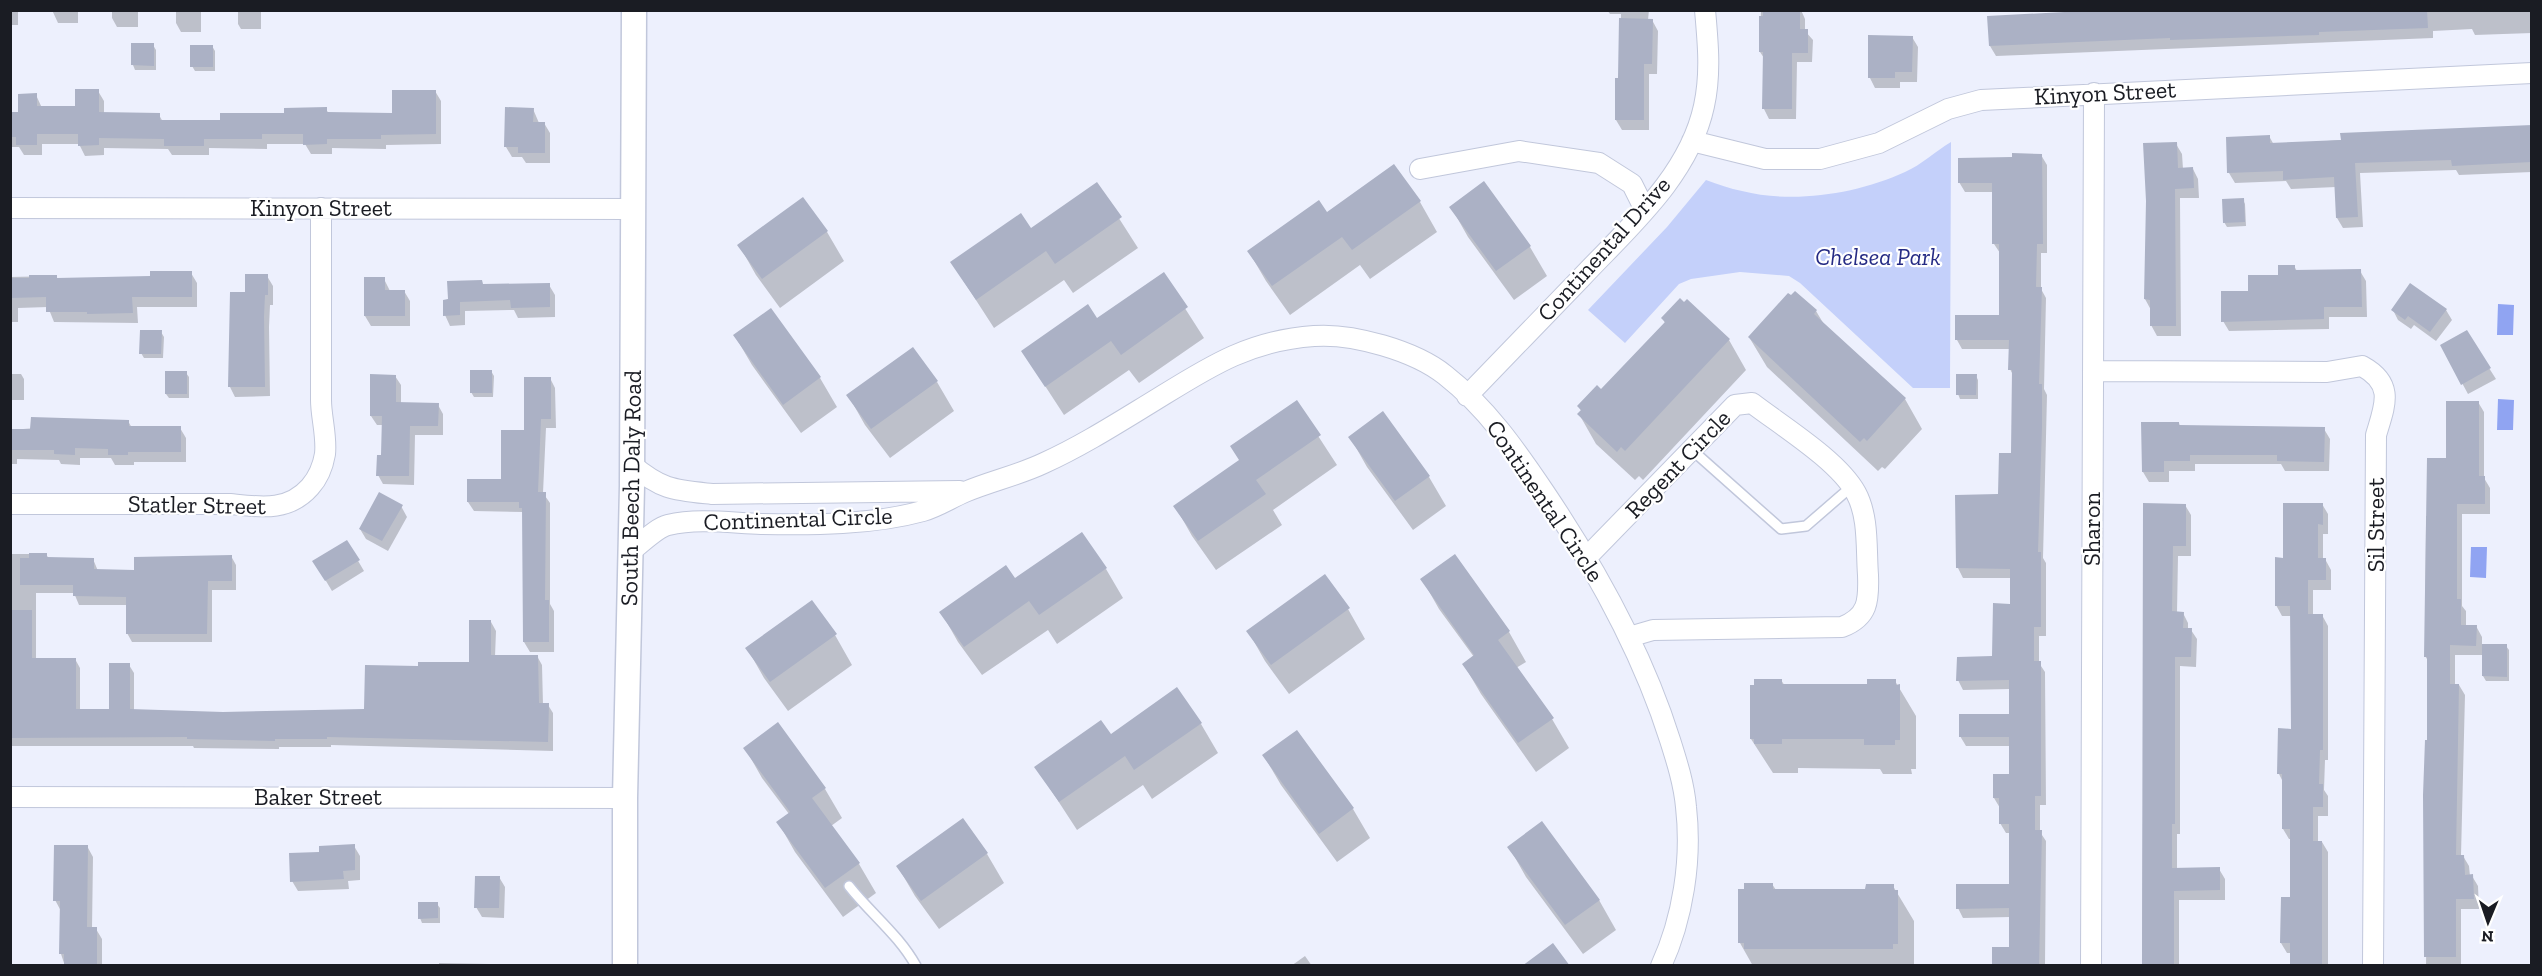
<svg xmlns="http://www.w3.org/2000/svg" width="2542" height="976" font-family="'Zilla Slab',serif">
<rect width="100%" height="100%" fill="#edf0fd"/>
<path fill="#c4d0fa" d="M1951 142 1950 388H1913L1800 283 1789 276 1740 272 1691 279 1679 284 1625 343 1588 310 1667 227 1706 180C1718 184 1730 189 1742 191 1793 204 1857 194 1905 172 1921 165 1936 151 1951 142Z"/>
<path fill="#90a4f2" d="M2498 304 2514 305 2513 335H2497Z
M2498 399 2514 400 2513 430H2497Z
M2471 547H2487L2486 578 2470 577Z"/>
<path fill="#0003" d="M10 10H18V25H10Z
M52 10H78V23H58Z
M112 10H138V27H117L112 18Z
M176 10H201V32H181L176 23Z
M238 10H261V29H241L238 24Z
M1607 10H1649L1648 20H1652L1658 31 1657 74H1649V130H1622L1616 120 1620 79 1621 14H1610Z
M1761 10H1801L1805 19V31L1813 40 1812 62H1797L1796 119H1769L1764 109V58L1760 52Z
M2103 10H2532V33L2475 35 2472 29 2433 31V38L1996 56 1990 46 1989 18Z
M1912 37 1918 47 1917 82H1900V88H1875L1870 78Z
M153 45 156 50V70H135L133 65Z
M212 46 215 51V71H195L192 66Z
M98 91 104 101V114L159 115 163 122H222L326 109 329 114H394L435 91 441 101V144L386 145V149L332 148V154H311L305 144H267V149L209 148V155H172L168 149 104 148V155L85 156 79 144H42V155H24L19 147H10V113H20L36 95 42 108H77Z
M533 109 539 123H544L550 133V163H526L522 157H512L506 147Z
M2532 126V172L2459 175 2456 170 2360 173 2363 227 2343 228 2337 218 2336 187 2291 189 2286 181 2235 183 2229 173 2227 138 2269 136 2274 145Z
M2176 144 2182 154 2183 169H2193L2198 179 2199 198H2180L2181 336H2157L2151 325V310L2145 299Z
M2041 155 2047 165V253H2041V289L2046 298 2044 389 2047 395 2046 437 2043 558 2046 563V636H2039V663L2045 672 2046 805H2040V832L2046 841 2045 966H1993L2010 948V917L1963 918 1958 908 2011 885V833H2006L2000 823V808L1994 798 2011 775V746H1966L1960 736 2010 716V689L1963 690 1958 680 1994 658 2011 605 2012 578H1963L1958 568 2000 496 2012 455 2013 375 2010 369V349H1962L1957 340 2000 316V253L1994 244V192H1965L1959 182 2013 159Z
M1394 166 1420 202 1437 232 1370 279 1360 265 1290 315 1266 281 1249 252 1326 214Z
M1097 184 1138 248 1073 293 1064 280 994 328 952 263 1031 230Z
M803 199 827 232 844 261 780 308 756 275 739 245Z
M2243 200 2245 204 2246 226 2227 227 2224 222Z
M1451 207 1530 247 1547 276 1514 300 1468 237Z
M2294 266 2297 271H2360L2366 281 2367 317H2329V329L2229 331 2223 321 2249 293Z
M191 273 197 283V307H137L138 323 54 322 48 307 18 308V322H10V277L56 276 58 279 152 277Z
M1163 274 1204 338 1139 383 1129 370 1064 415 1023 352 1097 320Z
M267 276 273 286V305H270L269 327 270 396 235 397 230 387 246 294Z
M365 279H384L390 291H404L410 301V326H371L365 316Z
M484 285H549L555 295V317L518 318 514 310 465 311V325L450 326 445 315 444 301Z
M1687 301 1729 340 1746 370 1643 480 1639 476 1635 480 1596 444 1579 414 1582 412 1578 406 1601 391 1665 323 1663 319Z
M2393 310H2446L2452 320 2436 341 2414 325 2411 329 2398 320Z
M1816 311 1825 326 1905 399 1922 429 1885 469 1882 467 1878 471 1767 367 1749 337Z
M161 332 164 337 163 358H144L141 353Z
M2466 332 2496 379 2468 394 2442 346Z
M735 336 820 378 837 407 801 433 752 365Z
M491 371 494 376 493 397H474L471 392Z
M186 373 189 377V398H169L166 394Z
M10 374H21L24 379V400H10Z
M371 376H395L401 385V404L438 405 443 414V435H415L414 485 383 484 378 475 383 457V425H377L371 416Z
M1976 376 1978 380V399H1960L1958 394Z
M550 378 555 388 556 428H546L543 493 550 503V604L554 611V652H530L524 642 523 512 474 511 468 502 503 480Z
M937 382 954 411 890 458 865 425 848 395Z
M1296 402 1337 465 1273 510 1282 525 1216 570 1192 536 1175 506 1240 461Z
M2478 402 2484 412V478L2490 488V514H2462V606L2466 611V626H2476L2482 637V646H2506L2509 650V681H2486L2483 676V655H2455V685H2459L2465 695 2461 856H2463L2469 866 2470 876H2472L2478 886 2479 909H2461V966H2426L2429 742V662L2425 656 2426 516H2428L2448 459Z
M128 421 132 428H180L186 438V462H134V465H115L111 458H80V465L61 464 59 460 17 459V464H10V430Z
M2179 423 2180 426 2324 429 2330 439 2329 471H2285L2281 464H2195V471H2169V482H2149L2143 472V424Z
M1350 437 1429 477 1446 506 1413 530 1367 467Z
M2322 504 2328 514V534H2323V559H2325L2331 570V590H2313V615H2322L2328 626V760H2325L2324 790 2328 796V816H2318V842H2322L2328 852V966H2292L2291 953H2287L2281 943 2292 899V839H2289L2283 829V782L2279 774 2293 730 2292 616H2282L2276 605 2285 559Z
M2145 505H2185L2191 515V556H2178L2177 613H2183L2188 623V629L2191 630 2197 639 2196 667 2180 666V834H2177V869H2219L2225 879V900H2179V966H2142Z
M401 506 407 517 388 551 366 539 360 529Z
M347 542 364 571 332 591 314 561Z
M10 554H46L49 559H93L98 571H136L231 556 236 565V590H212V642H132L127 633V605H79L74 593H36V660L75 659 80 668V710L111 711 129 665 134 673V710L223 714 366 711 419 667 470 663 491 622 496 631 495 657 537 656 542 665 543 705H548L553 713V751L331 745V747H279V749L194 748 193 746H10V660H13Z
M1454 556 1509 632 1526 662 1516 668 1552 719 1569 748 1536 772 1481 694 1464 665 1474 657 1439 609 1422 579Z
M1106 569 1123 598 1057 644 1048 630 982 675 958 642 941 612 1015 580Z
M1348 609 1365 639 1289 694 1265 661 1248 631Z
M835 635 852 665 788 711 764 678 747 648Z
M1781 680 1785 686H1868L1895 681 1916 716V769H1911L1912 774H1883L1880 769 1798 768V773H1773L1751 739Z
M1201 724 1218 753 1152 799 1143 785 1077 830 1036 767 1110 736Z
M1296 732 1353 809 1370 838 1337 862 1281 785 1264 756Z
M745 748 825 789 842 818 831 826 859 864 876 893 843 917 795 852 778 822 789 814 762 778Z
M87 846 93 857 92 929H96L102 939V966H65L61 954V911L55 900Z
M354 846 360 856V880L348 881 349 889 298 891 292 881 321 853Z
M1509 847 1599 900 1616 930 1583 954 1526 877Z
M987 854 1004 883 939 929 915 896 898 867Z
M499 877 505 887 504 918 482 917 476 907Z
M1772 884 1776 890 1867 891 1893 886 1914 921V966H1753L1740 943Z
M437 904 440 908V923H422L420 918Z
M1305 956 1312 966H1291Z
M439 963 490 964 491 966H439Z"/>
<path fill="#abb1c5" d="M1763 10H1800V29H1808V53H1792V109H1762L1763 52H1759V16H1763Z
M2102 10H2427L2428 28 2319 32V35L2170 40V38L1989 46 1987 16Z
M1619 18 1653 19 1652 64H1644V120H1615V78H1618Z
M1868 35 1913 36 1912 72H1895V78H1868Z
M131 43H154V66L131 65Z
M190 45H213V67H190Z
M75 89H99V112L160 113V120H220V113H284V108L327 107V112L392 113V90H436V134L381 135V139H327V144L303 145V134H262V139H204V146H164V139L99 138V145L78 146V134H37V145H16V137H10V112H18V94L37 93V106H75Z
M505 107 534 108 533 122H545V153H518V147H504Z
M2532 125V162L2452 166 2451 160 2355 163 2358 217 2336 218 2334 177 2283 180V171L2227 173 2226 137 2270 135V143L2341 140 2340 133Z
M2177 142 2178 168 2193 167 2194 188 2175 189 2176 326H2150V300L2144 299 2146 201 2143 143Z
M2012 153 2042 154 2043 244H2037L2036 287H2042L2039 384H2042V426L2038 552H2041V627H2034V661H2041V796H2035V830H2042L2039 966H1992V947H2009V908L1956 909V884H2009V824H1999V798H1993V774H2009V737H1959V714H2009V680L1956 681 1957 657 1992 656 1993 603 2010 604V569L1956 568 1955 495 1998 494 1999 453H2011L2012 370H2008L2009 340H1955V315H1999V244H1992V183H1958V158L2012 157Z
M1394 164 1421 201 1352 250 1342 237 1272 286 1247 251 1319 200 1327 212Z
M1484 181 1531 246 1496 271 1449 207Z
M1097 182 1122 217 1055 264 1046 251 976 300 950 262 1021 213 1031 228Z
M803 197 828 231 762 279 737 245Z
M2244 198 2245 222 2223 223 2222 199Z
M2278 265H2295V270L2361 269 2362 307H2324V319L2221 322V291H2248V275H2278Z
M150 271H192V297H132L133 313 87 314V312H46V297L10 298V278H29V275H57V278L150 276Z
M1164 272 1188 307 1121 355 1111 341 1045 387 1021 351 1088 304 1097 318Z
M245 274H268V295H265L264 316 265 387H228L230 292H245Z
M364 277H385V290H405V316H364Z
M482 280 483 284 550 283V307L511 308 510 300 460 302V315L443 316V300L448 299 447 281Z
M2410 283 2447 309 2430 332 2408 316 2405 320 2391 310Z
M1795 291 1817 310 1814 314 1906 398 1867 441 1864 438 1860 442 1748 337 1788 293 1791 295Z
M1680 298 1684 302 1687 299 1730 339 1625 451 1621 447 1617 452 1577 414 1581 410 1577 406 1597 385 1601 389 1665 322 1661 318Z
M771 308 821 377 783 405 733 335Z
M140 330H162L161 354H139Z
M2467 330 2491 368 2461 385 2440 345Z
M913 347 938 381 871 429 846 395Z
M470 370H492V393H470Z
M165 371H187V394H165Z
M370 374 396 375V402L439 403 438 426H410L409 476H376L377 455H381L382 416H370Z
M1956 374H1977L1976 395H1956Z
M524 377H551V419H541L538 492H546L545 600H549V642H523L522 508H519V502H467V479H501V430H524Z
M1297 400 1321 435 1256 480 1266 494 1198 541 1173 506 1239 460 1230 446Z
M2446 401H2479V476H2485V504H2457V599H2461V625H2477L2476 646 2450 645V684H2459L2456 855H2464L2465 875 2473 874 2474 899H2456V957H2424L2423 795 2425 740H2427V657H2424L2427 458H2446Z
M1383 411 1430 476 1395 501 1348 437Z
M31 417 129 420V426H181V452H128V455H108V449L75 448V455L54 454V450H10V429H30Z
M2141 422H2179V425L2325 427 2324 462 2277 461V455H2190V461H2164V472H2142Z
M379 492 403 505 382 541 359 529Z
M2143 503 2186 504V546H2173L2172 611 2184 612 2183 628H2192L2191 657H2175V824H2172V868L2220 867V890L2174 891V966H2142Z
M2283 503H2323V525L2318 524V558H2326V580H2308V614H2323V750H2320L2319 784H2323V807H2313V841H2322V966H2290V943H2280L2281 897H2290V829H2282V774H2277L2278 728 2291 729 2290 606H2275V557L2283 558Z
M1082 532 1107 568 1039 615 1029 601 964 647 939 612 1006 565 1015 578Z
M347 540 360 560 325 581 312 561Z
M29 553H47V557L94 558V569L134 570V557L232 555V581H208L207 634H126V597L73 596V585H20V558H29Z
M1455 554 1510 631 1498 640 1554 718 1518 743 1462 664 1474 655 1420 579Z
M1325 574 1350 608 1271 665 1246 631Z
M812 600 837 634 770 682 745 648Z
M11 610H32V658H76V709H109V663H130V709L223 712 364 709 365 665 418 666V662H469V620H491V655H538L539 703H549L548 742 327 737V739H275V741L187 739V737L10 738Z
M2482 644H2507V677L2482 676Z
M1754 679H1782V684H1867V679H1896V685L1900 684V740H1895V745H1864V739H1782V744H1754V739H1750V685H1754Z
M1177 687 1202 723 1134 770 1125 756 1059 802 1034 767 1101 720 1111 734Z
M778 722 826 788 812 798 860 863 825 888 776 822 790 812 743 748Z
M1297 730 1354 808 1319 834 1262 755Z
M963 818 988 853 921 901 896 866Z
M1542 821 1600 900 1565 925 1507 847Z
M355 844V870L343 871 344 879 290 882 289 853 319 852V846Z
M54 845H88L87 927H97V966H64V954H59L60 901H53Z
M475 876H500L499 908H474Z
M1744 883H1773V889H1865L1866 884H1894V890H1898V944H1893V949H1744V943H1738V889H1744Z
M418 902H438V918L418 919Z
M1553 943 1570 966H1522Z"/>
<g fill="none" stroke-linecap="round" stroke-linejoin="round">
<g stroke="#c1c7db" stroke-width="12">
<path id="service" d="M1691 449 1781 529 1806 526 1851 487
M849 886C870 913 899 935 916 966"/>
</g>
<g stroke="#c1c7db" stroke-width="22">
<path id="minor" d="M1692 141 1765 159H1820L1879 143 1948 109 1981 100 2532 73
M1420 169 1519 151 1599 163 1632 184 1645 210
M10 208 632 209
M2093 371 2327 372 2362 366C2395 384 2385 405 2376 435L2373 966
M1467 396C1505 357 1543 317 1581 278 1628 228 1689 176 1704 106 1711 74 1708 43 1705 10
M632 465C662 490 674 490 712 494L960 491
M10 504H230C260 507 288 512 310 487 318 478 323 466 325 454 327 436 321 417 321 400 321 336 321 272 321 208
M631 551C642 543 656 528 668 525 698 518 731 523 761 524 813 525 872 525 923 511 937 507 951 498 965 492 991 481 1019 475 1044 463 1077 448 1108 429 1139 410 1199 374 1241 341 1314 336 1353 333 1415 351 1445 375 1486 407 1516 450 1545 493 1596 569 1642 651 1670 740 1677 762 1684 784 1686 807 1692 860 1683 918 1661 966
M1586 558 1735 405 1752 403C1782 426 1839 461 1856 493 1869 517 1866 549 1868 575 1869 601 1868 617 1842 627L1653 630 1629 637
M10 797 625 798
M2091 966 2094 93"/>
</g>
<g stroke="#c1c7db" stroke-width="27">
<path id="tertiary" d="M625 966V798L632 486 634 10"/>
</g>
<use href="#service" stroke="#fff" stroke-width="9"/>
<use href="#minor" stroke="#fff" stroke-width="20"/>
<use href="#tertiary" stroke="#fff" stroke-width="24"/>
</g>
<g text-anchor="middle" stroke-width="4.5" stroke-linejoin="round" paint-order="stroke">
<g font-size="24" fill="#1a1c23" stroke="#fff">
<text transform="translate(2105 93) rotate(-3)" y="8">Kinyon Street</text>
<text x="321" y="216">Kinyon Street</text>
<text transform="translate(1604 249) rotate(-48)" y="8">Continental Drive</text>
<text transform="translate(1678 464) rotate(-46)" y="8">Regent Circle</text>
<text transform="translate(631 488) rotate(-89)" y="8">South Beech Daly Road</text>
<text transform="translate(1545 501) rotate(56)" y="8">Continental Circle</text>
<text transform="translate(197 505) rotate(1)" y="8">Statler Street</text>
<text transform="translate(798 519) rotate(-2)" y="8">Continental Circle</text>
<text transform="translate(2376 525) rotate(-90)" y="8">Sil Street</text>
<text transform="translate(2092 529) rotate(-90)" y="8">Sharon</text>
<text x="318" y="805">Baker Street</text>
</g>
<g font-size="24" font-style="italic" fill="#252b84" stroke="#fff">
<text x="1878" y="265">Chelsea Park</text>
</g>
</g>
<rect width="2542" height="976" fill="none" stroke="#1a1c23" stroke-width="24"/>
<g transform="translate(2488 922) rotate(182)" stroke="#ffffff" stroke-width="4.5" paint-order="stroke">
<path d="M0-4.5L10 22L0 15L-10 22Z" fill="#1a1c23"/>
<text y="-9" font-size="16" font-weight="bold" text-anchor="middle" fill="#1a1c23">N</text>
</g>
</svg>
